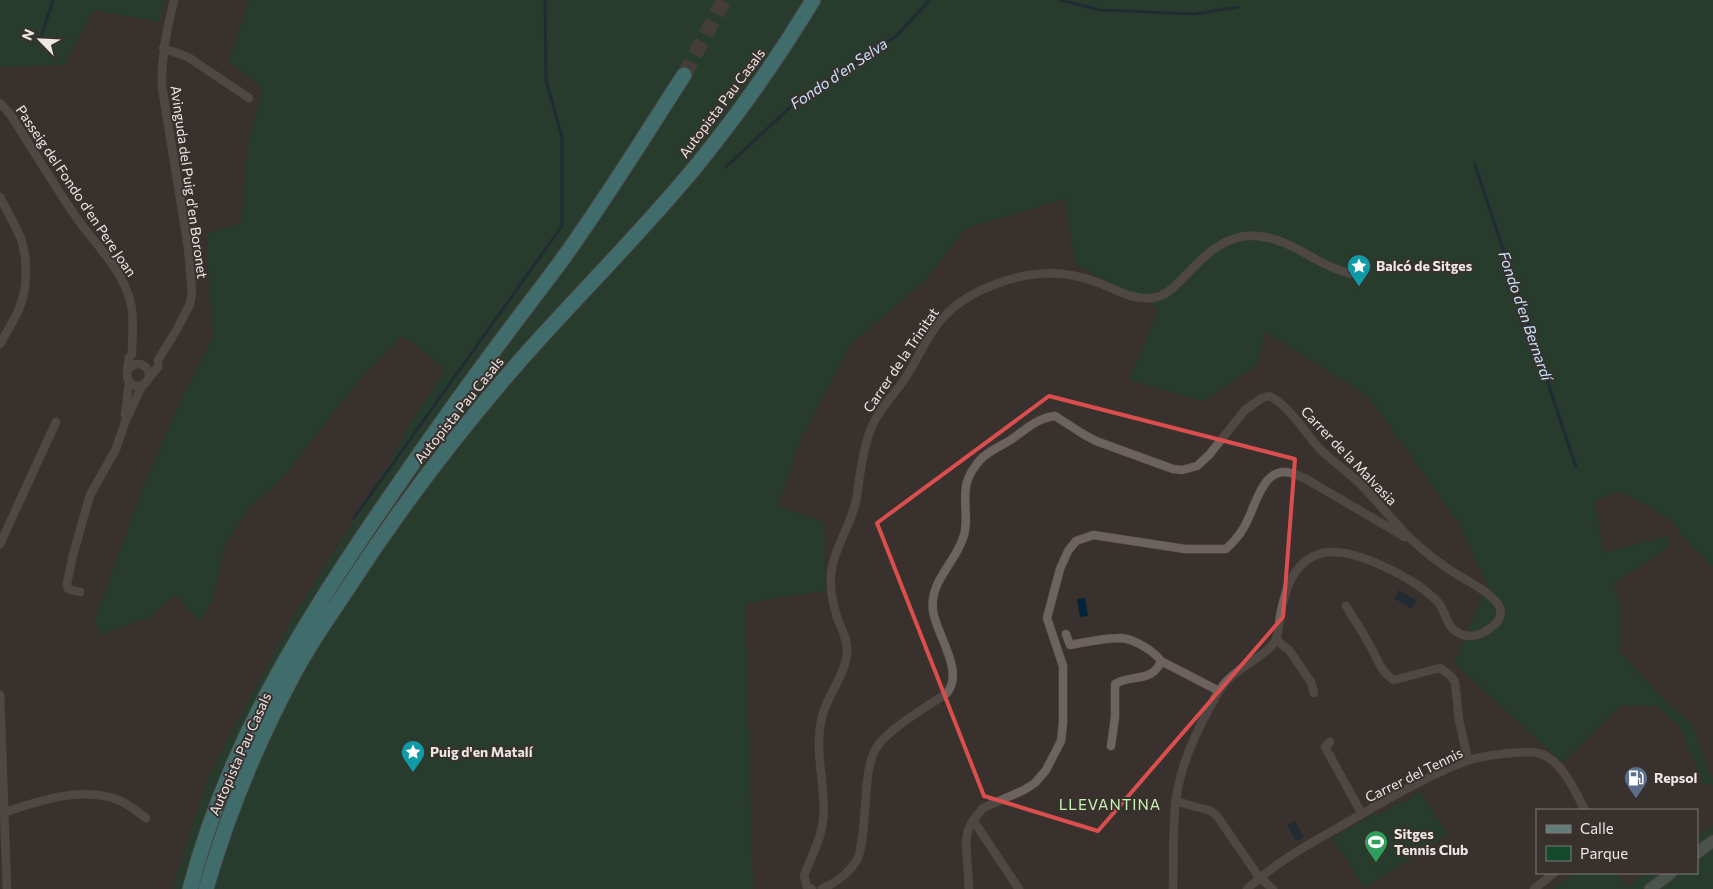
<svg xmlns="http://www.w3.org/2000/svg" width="1713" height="889" font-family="Commissioner,sans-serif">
<rect width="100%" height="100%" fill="#39312e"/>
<path fill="#134a2c" d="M0 0H166L159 22 94 10 64 65 0 67Z
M249 0H1713V567L1684 538 1669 518 1620 491 1595 500 1603 553 1667 536 1668 547 1613 584 1619 600 1620 652 1665 701 1691 723 1711 778H1713V786L1704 784 1680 727 1657 706 1621 705 1563 763 1454 663 1488 585 1458 522 1369 397 1265 331 1257 365 1204 401 1129 380 1159 309 1075 264 1065 199 966 228 924 281 851 344 801 438 778 506 824 523 825 591 745 603 753 889H173L208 778 293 617 390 462 411 422 445 370 418 346 401 336 355 385 283 478 250 506 225 546 212 600 200 622 175 595 148 618 100 635 94 622 141 493 184 393 214 336 209 292 207 234 241 223 248 144 263 88 229 62Z
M1420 792 1448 835 1364 888 1333 838 1375 813 1378 816 1398 803 1400 805Z
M1713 825V889H1552L1575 873H1616L1626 887 1646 873H1697V837Z"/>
<path fill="#052439" d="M1399 590 1417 601 1411 609 1394 598Z
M1085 598 1088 616 1080 617 1077 599Z
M1295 821 1304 837 1296 841 1287 825Z"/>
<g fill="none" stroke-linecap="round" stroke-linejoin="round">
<path stroke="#052439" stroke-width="3" d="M1060 0 1101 10 1195 14 1238 7
M41 37 53 0
M1475 165 1576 467
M726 167 800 98 895 37 930 0
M354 518 562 226V137L546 80 545 0"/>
<path stroke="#544c49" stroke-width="15" stroke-dasharray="15 8" stroke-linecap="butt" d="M684 75 724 0"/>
<g stroke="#554f4c" stroke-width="9">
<path id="street" d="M163 48 188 57 249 98
M0 103 10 114C32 148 52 182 74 214 92 241 119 265 129 297 135 314 132 336 132 354L129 357 127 373
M0 197C7 211 15 224 21 239 28 260 28 290 18 311 13 322 6 333 0 344
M127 375a11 11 0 1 1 22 0a11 11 0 1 1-22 0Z
M150 377 158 367V360L176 331 190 304 192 292 188 247 162 87C161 57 167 29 174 0
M125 415 129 382
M0 544 56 422
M80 592 68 589 67 583 73 555 90 495 116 449 125 422 142 386
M1346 606C1354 619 1362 631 1369 644 1377 657 1380 672 1394 680L1440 668 1451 676 1455 682 1459 720 1468 760
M1066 634 1070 645C1086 642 1105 638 1121 638 1134 639 1154 651 1161 661L1219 691
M1276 640 1289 650 1311 682 1314 693
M0 695 7 889
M1330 742 1325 747 1362 814
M1111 746 1115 717V684C1131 674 1153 683 1161 661
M1175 801 1211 811 1217 816 1259 877 1273 889
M5 812C37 802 74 788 109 797 123 800 135 810 146 818
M973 820 1019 889
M812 889 807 887 804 876C810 858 821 841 823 821 827 788 814 755 821 721 825 697 846 676 847 652 848 639 841 629 837 617 833 604 830 588 831 575 833 551 849 528 855 505 858 495 858 484 860 474 862 462 864 449 868 437 874 415 891 398 904 380 917 361 926 338 940 321 960 297 993 283 1023 276 1047 271 1072 273 1096 282 1114 288 1130 300 1151 298 1166 297 1175 286 1185 276 1204 256 1226 233 1256 236 1293 238 1318 268 1354 274
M822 889C835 883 849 873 857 860 864 847 865 800 867 784 868 771 871 754 879 744 892 727 928 706 947 693 965 671 936 634 933 611 929 580 957 562 964 535 969 518 962 500 967 482 969 474 975 466 980 460 988 451 999 447 1009 441 1024 431 1036 418 1055 416L1083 434 1096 441 1173 469 1182 470 1197 466 1209 455 1245 410 1262 398 1269 396C1287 403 1306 434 1320 449 1331 460 1344 469 1356 480 1376 499 1393 522 1413 541 1425 552 1438 562 1450 570 1463 579 1492 592 1499 606 1504 616 1497 624 1489 629 1480 635 1469 639 1459 633 1444 626 1447 610 1436 600 1413 578 1353 546 1322 553 1293 561 1285 590 1280 616 1279 623 1279 631 1276 639 1270 654 1236 668 1224 684 1217 693 1212 703 1207 713 1192 740 1180 768 1176 800 1172 829 1174 860 1173 889
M969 889 966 841 968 830 973 820 983 808 1024 790 1035 783 1046 770 1061 741 1063 723V666L1047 618 1060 569 1068 551 1076 541 1093 535 1185 549H1226C1236 540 1244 530 1249 517 1257 500 1265 466 1291 473 1296 474 1301 477 1306 479L1405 537
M1247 889C1277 861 1313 842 1348 822 1386 800 1425 777 1466 761 1480 756 1524 750 1538 753 1562 759 1574 790 1585 810
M1534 889 1554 873"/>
</g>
<g stroke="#554f4c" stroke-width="13">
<path id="secondary" d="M1697 853 1713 841
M1650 889 1671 873"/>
</g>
<g stroke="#554f4c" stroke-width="17">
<path id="highway" d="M190 889C228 744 302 624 387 501 424 447 462 393 501 341 521 314 542 287 562 260 605 200 644 137 684 75
M206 889C228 812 259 738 297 668 311 642 328 618 344 594 398 510 459 430 525 355 582 291 643 231 697 165 740 112 778 58 813 0"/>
</g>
<use href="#street" stroke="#6c635f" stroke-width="8"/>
<use href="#secondary" stroke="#627c79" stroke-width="11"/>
<use href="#highway" stroke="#4bb7b6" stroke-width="15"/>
</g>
<path d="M0 0H1713V889H0ZM1049 396 1295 459 1283 617 1098 831 984 796 877 523Z" fill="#39312e" fill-opacity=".55" fill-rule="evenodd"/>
<path fill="none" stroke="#db4e4e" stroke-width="4" stroke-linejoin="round" d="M1049 396 1295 459 1283 617 1098 831 984 796 877 523Z"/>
<defs>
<g id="sight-pin" transform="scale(1.25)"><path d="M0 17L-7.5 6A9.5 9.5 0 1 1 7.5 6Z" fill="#0f9aa8" stroke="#39312e"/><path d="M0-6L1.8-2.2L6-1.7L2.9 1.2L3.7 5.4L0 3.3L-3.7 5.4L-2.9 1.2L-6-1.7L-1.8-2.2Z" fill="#fff"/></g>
<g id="fuel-pin" transform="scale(1.25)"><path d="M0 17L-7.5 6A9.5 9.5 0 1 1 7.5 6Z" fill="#5c6f8a" stroke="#39312e"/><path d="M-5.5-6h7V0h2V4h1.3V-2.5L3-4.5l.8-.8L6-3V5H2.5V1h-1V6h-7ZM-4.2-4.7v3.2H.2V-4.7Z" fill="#fff"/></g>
<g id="stadium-pin" transform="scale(1.25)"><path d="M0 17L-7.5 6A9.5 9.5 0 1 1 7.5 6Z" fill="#2e9e5b" stroke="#39312e"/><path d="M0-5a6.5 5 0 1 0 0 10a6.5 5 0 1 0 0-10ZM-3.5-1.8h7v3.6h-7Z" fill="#fff"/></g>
</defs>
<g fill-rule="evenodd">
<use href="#sight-pin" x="1359" y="266"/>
<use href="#sight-pin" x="413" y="752"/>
<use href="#fuel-pin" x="1636" y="778"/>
<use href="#stadium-pin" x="1376" y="842"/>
</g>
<g text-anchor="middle" stroke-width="4" stroke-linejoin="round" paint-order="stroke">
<g font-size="14" fill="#ede7e5" stroke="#39312e">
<text transform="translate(722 103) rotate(-53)" y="5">Autopista Pau Casals</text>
<text transform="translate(189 182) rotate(82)" y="5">Avinguda del Puig d'en Boronet</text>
<text transform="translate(76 191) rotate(56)" y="5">Passeig del Fondo d'en Pere Joan</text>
<text transform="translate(901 360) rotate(-56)" y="5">Carrer de la Trinitat</text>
<text transform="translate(459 410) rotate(-51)" y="5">Autopista Pau Casals</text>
<text transform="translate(1349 456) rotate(46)" y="5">Carrer de la Malvasia</text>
<text transform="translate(240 754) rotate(-66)" y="5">Autopista Pau Casals</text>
<text transform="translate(1414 775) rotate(-26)" y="5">Carrer del Tennis</text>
</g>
<g font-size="14" font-weight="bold" fill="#ede7e5" stroke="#39312e" text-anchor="start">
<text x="1376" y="271">Balcó de Sitges</text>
<text x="430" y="757">Puig d'en Matalí</text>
<text x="1654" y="783">Repsol</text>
<text x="1394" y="839">Sitges<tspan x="1394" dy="16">Tennis Club</tspan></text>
</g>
<g font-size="15" font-style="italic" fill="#c5e4fd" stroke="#39312e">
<text transform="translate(839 74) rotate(-34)" y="5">Fondo d'en Selva</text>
<text transform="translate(1525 316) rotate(71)" y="5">Fondo d'en Bernardí</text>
</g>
<g font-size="15" letter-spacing="1" fill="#c4f4b2" stroke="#39312e">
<text x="1110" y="810">LLEVANTINA</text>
</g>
</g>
<rect x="1536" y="809" width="162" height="65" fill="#39312e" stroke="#817a77"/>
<rect x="1546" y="825" width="25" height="8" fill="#627c79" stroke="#817a77"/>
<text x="1580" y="834" font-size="15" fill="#ede7e5">Calle</text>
<rect x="1546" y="846" width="25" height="15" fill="#134a2c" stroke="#817a77"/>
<text x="1580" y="859" font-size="15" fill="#ede7e5">Parque</text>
<g transform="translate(40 40) rotate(294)" stroke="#39312e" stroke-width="4" paint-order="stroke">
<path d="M0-4L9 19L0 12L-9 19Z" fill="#ede7e5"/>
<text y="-8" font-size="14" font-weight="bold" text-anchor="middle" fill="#ede7e5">N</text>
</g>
</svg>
